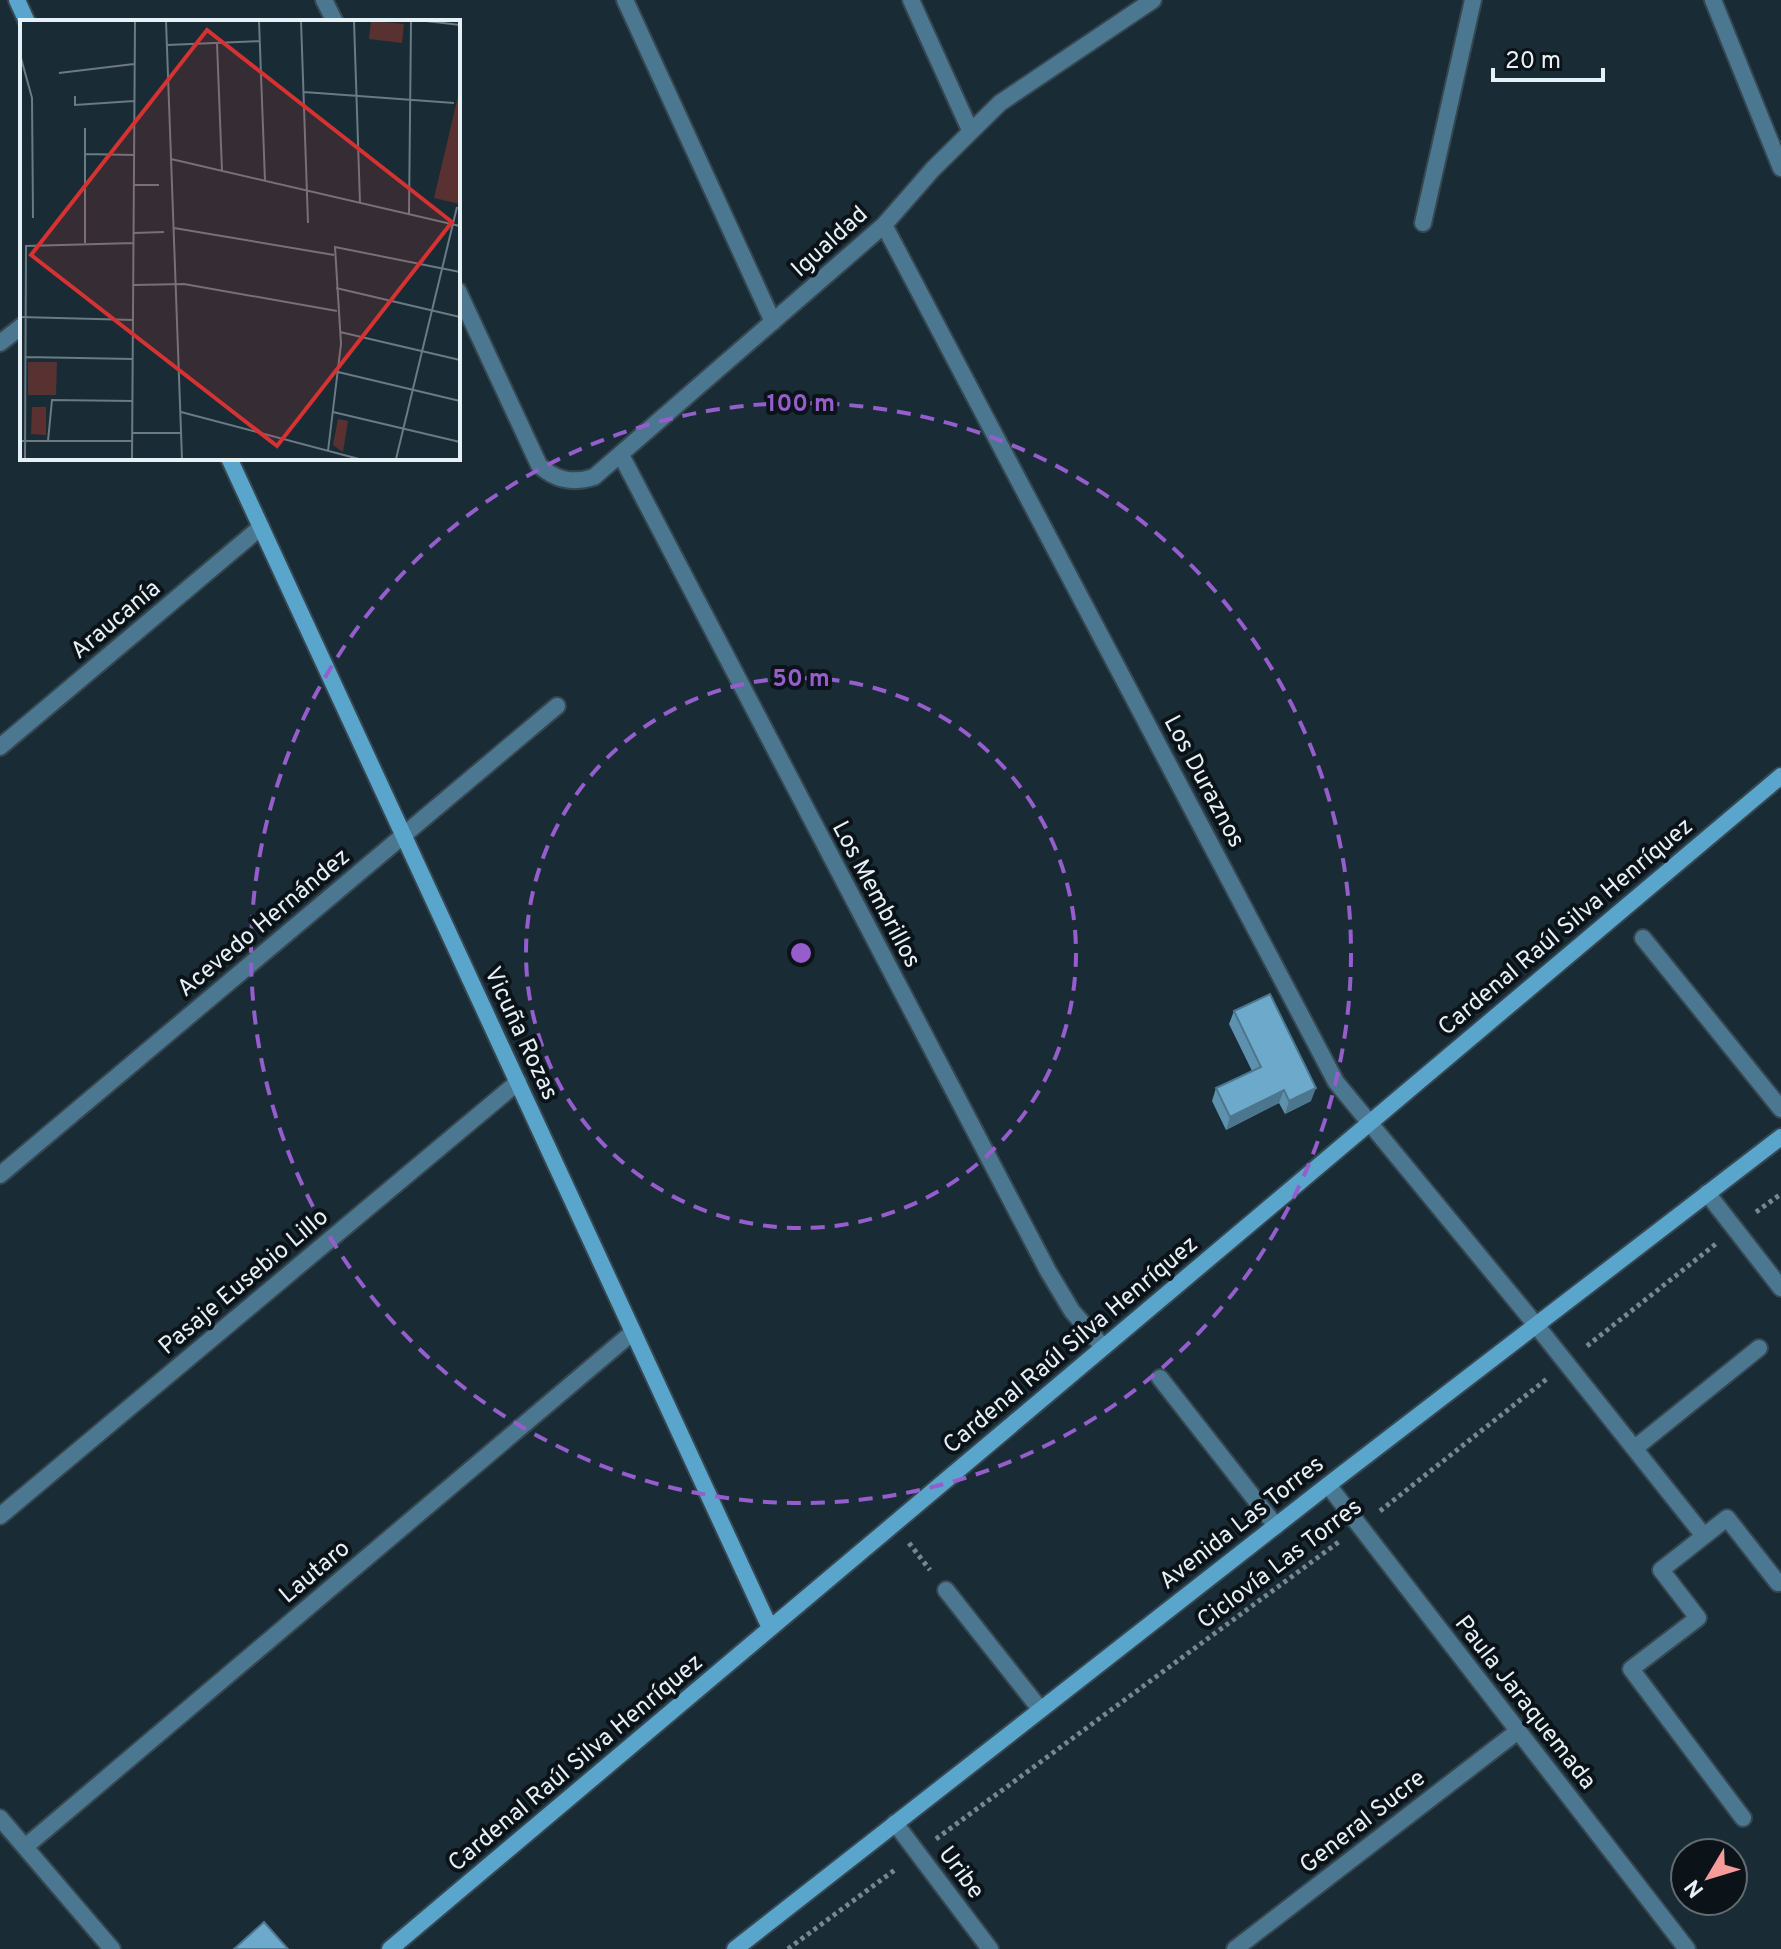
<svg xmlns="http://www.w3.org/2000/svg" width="1781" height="1949" font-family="Overpass,sans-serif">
<rect width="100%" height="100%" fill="#192c36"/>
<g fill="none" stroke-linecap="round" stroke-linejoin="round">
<g stroke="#364751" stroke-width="20">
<path id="lane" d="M1423 223 1473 0
M1536 1325 1704 1536
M1635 1448 1759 1348
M1743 1818 1631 1669 1698 1618 1661 1570 1727 1518 1778 1583"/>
</g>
<g stroke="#364751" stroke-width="20">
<path id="street" d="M324 0 335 22
M625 0 773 322
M911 0 970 130
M1713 0 1781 168
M884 225 1336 1082 1536 1325
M458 291 539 465C555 480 572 484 594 477L884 225 933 169 1000 103 1153 0
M0 343 22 326
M621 455 1048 1271 1072 1311 1103 1347
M0 747 261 527
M1643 938 1781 1109
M0 1175 557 706
M1707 1193 1781 1288
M1160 1378 1276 1526
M1328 1485 1687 1949
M0 1516 518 1082
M946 1590 1040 1709
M0 1818 112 1949
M895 1823 990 1949
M25 1847 633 1332
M1235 1949 1518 1731"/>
</g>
<g stroke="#364751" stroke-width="20">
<path id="secondary" d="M17 0 27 22
M229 458 770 1628
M390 1949 1781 776
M735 1949 1328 1485 1781 1137"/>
</g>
<path stroke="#788790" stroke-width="5" stroke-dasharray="4 4" stroke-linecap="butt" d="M1756 1212 1781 1194
M1587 1346 1717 1243
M1380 1511 1548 1378
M909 1543 930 1570
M936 1839 1340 1541
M788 1949 896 1869"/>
<use href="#lane" stroke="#4b7890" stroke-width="16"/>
<use href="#street" stroke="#4b7890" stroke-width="16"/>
<use href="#secondary" stroke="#5aa5cc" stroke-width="16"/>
</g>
<path fill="#5e91ae" d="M1234 1011 1311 1101 1285 1114 1279 1103 1226 1130 1212 1101 1216 1088 1252 1071 1229 1024Z"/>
<path fill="#4c768d" d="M1316 1088 1311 1101 1285 1114 1289 1101Z
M1284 1090 1279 1103 1226 1130 1230 1117Z"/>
<path fill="#6da9ca" stroke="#4c768d" stroke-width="2" d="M1270 994 1316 1088 1289 1101 1284 1090 1230 1117 1216 1088 1261 1067 1234 1011Z
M264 1922 288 1949H234Z"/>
<g fill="none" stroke="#965dcd" stroke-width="4" stroke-dasharray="14 10">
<circle cx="801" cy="953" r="275"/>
<circle cx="801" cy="953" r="550"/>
</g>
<g text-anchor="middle" stroke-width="8" stroke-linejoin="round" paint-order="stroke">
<g font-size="24" fill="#e5f0f7" stroke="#0b1318">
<text transform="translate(829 241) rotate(-42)" y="8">Igualdad</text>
<text transform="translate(115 619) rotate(-40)" y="8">Araucanía</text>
<text transform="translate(1205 781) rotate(62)" y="8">Los Duraznos</text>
<text transform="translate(877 894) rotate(62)" y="8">Los Membrillos</text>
<text transform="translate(263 922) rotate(-40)" y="8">Acevedo Hernández</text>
<text transform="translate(1565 926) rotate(-40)" y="8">Cardenal Raúl Silva Henríquez</text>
<text transform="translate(522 1033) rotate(65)" y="8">Vicuña Rozas</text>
<text transform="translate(243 1281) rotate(-40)" y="8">Pasaje Eusebio Lillo</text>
<text transform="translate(1070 1344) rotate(-40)" y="8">Cardenal Raúl Silva Henríquez</text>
<text transform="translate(1241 1522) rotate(-38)" y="8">Avenida Las Torres</text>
<text transform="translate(1279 1563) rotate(-37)" y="8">Ciclovía Las Torres</text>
<text transform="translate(314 1571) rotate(-40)" y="8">Lautaro</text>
<text transform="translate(1526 1702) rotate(52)" y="8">Paula Jaraquemada</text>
<text transform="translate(575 1762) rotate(-40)" y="8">Cardenal Raúl Silva Henríquez</text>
<text transform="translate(1362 1821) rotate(-38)" y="8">General Sucre</text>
<text transform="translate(962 1872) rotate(53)" y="8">Uribe</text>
</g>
</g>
<g transform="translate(20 20)">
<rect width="440" height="440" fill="#192c36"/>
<path d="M351 1 384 4 382 23 349 19ZM440 68V184L414 178ZM8 342H37L36 375H8ZM12 387H26V415L11 414ZM318 399 328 401 323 432 313 425Z" fill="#5a3131"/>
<path fill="none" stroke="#6b7a83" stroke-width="2" d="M1 1V38L12 78 13 198M146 1 162 439M239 1 245 161M281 1 288 203M334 1 340 183M406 1 440 5M197 23 202 151M147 25 240 21M39 53 114 44M284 72 434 83M55 76V85L114 81M65 134 114 135M151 139 440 206M114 165H139M389 194 391 1M154 208 314 235M114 213 144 212M65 223V108M114 265 164 264 317 291M316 268 440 297M0 297 114 300M320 312 440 340M5 337 113 339M318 352 440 381M161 392 339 439M313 392 440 422M113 413H161M0 421H113M28 421 32 380 113 381M308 431 321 324 315 227 440 252M5 439 6 226 114 223M112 439 115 1M376 439 437 187"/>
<path fill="#d73232" fill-opacity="0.15" stroke="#d73232" stroke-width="4" d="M187 10 432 202 257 426 11 235Z"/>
<rect width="440" height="440" fill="none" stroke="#e5f0f7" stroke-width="4"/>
</g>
<circle cx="801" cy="953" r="12" fill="#965dcd" stroke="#0b1318" stroke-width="4"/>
<g font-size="24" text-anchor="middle" font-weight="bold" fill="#965dcd" stroke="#0b1318" stroke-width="8" stroke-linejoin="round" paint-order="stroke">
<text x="801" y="411">100 m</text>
<text x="801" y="686">50 m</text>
</g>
<g transform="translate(1709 1877) rotate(232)"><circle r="38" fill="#0b1318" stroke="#626b71" stroke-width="2"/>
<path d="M0-6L14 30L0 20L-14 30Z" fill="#f59b9a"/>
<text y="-12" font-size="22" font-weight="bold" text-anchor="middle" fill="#e5f0f7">N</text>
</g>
<path d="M1493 68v12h110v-12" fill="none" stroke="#e5f0f7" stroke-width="4"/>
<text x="1505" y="68" font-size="24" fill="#e5f0f7" stroke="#0b1318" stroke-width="6" paint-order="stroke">20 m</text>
</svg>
